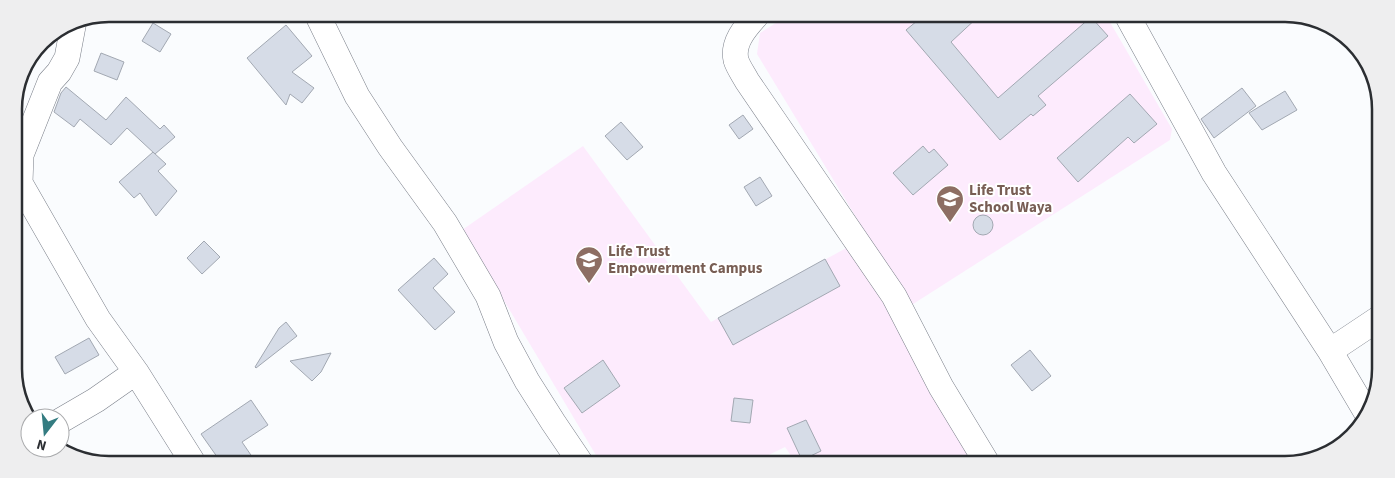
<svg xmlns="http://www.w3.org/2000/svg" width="1395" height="478" font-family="'Source Sans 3',sans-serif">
<rect width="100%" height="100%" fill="#fafcfe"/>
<path fill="#fdebfd" d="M787 16 1107 17 1172 129 1170 140 910 306 757 54 760 33Z
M583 146 711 322 850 246 977 463H796L785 447 752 463 600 462 462 230Z"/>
<path fill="#d6dce7" stroke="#a2a8b2" d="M923 16H979L951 42 998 98 1091 17 1108 36 1038 96 1046 105 1033 116 1031 114 1000 140 906 30Z
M153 23 171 34 160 52 142 41Z
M286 25 312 56 292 72 314 88 302 103 290 94 286 105 247 58Z
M101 53 124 62 117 80 94 71Z
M66 87 106 120 126 97 160 129 164 125 175 137 155 154 127 128 111 145 80 119 74 127 54 112 61 93Z
M1242 88 1256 106 1214 138 1201 119Z
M1285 91 1297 110 1262 130 1249 113Z
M1130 94 1157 124 1134 143 1128 137 1078 182 1057 158Z
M743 115 753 129 739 139 729 125Z
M621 122 643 147 627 160 605 136Z
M923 146 929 153 934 149 948 165 913 195 893 173Z
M153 152 166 164 158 171 177 191 156 216 140 193 134 198 119 182Z
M760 177 772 196 756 206 744 187Z
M973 225a10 10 0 1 1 20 0a10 10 0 1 1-20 0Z
M204 241 220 257 202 274 187 258Z
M434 258 448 274 433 288 455 312 435 330 398 290Z
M825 259 840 286 733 345 718 318Z
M286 322 297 336 256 368 255 367 279 328Z
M89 338 99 355 65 374 55 357Z
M1030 350 1051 376 1032 391 1011 365Z
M331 353 321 372 312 381 290 361Z
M603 360 620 386 582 413 564 388Z
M734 398 753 400 750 423 731 421Z
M251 400 268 425 242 442 255 461H220L201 434Z
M806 420 821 451 802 460 787 428Z"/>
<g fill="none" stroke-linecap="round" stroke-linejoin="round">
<g stroke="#7a7f89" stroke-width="26">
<path id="street" d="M317 14 357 96 390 147 445 223 488 296 506 342 527 381 553 422 580 462
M756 16C745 28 732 43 736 60 738 67 744 75 747 81L894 296 941 387 987 463
M1128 17 1214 173 1330 351
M74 21 67 58 59 72 50 82 21 155 20 183 98 319 136 372 192 461
M1366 412 1330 351 1378 319
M60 421 96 400 136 372"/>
</g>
<use href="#street" stroke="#fff" stroke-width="25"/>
</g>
<defs>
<g id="school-pin" transform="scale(1.4375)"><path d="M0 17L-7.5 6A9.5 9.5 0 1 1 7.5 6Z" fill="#8d6e63" stroke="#fff"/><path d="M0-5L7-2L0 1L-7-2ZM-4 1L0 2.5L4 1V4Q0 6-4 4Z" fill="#fff"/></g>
</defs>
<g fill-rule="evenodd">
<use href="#school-pin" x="950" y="199"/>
<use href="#school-pin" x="589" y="260"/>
</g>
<g text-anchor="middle" stroke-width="4" stroke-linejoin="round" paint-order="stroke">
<g font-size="15" font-weight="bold" fill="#785e54" stroke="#fff" text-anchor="start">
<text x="969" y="195">Life Trust<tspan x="969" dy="17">School Waya</tspan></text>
<text x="608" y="256">Life Trust<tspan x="608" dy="17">Empowerment Campus</tspan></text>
</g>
</g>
<path d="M0 0H1395V478H0ZM109 22H1285A87 87 0 0 1 1372 109V369A87 87 0 0 1 1285 456H109A87 87 0 0 1 22 369V109A87 87 0 0 1 109 22Z" fill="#eeeeef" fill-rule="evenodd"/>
<path fill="none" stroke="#2b2e32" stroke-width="2.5" d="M109 22H1285A87 87 0 0 1 1372 109V369A87 87 0 0 1 1285 456H109A87 87 0 0 1 22 369V109A87 87 0 0 1 109 22Z"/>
<g transform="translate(45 433) rotate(196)"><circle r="24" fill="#ffffff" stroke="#aaabad"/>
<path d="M0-4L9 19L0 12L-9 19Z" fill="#347c81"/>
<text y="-8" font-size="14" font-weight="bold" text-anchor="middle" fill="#2b2e32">N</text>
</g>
</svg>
